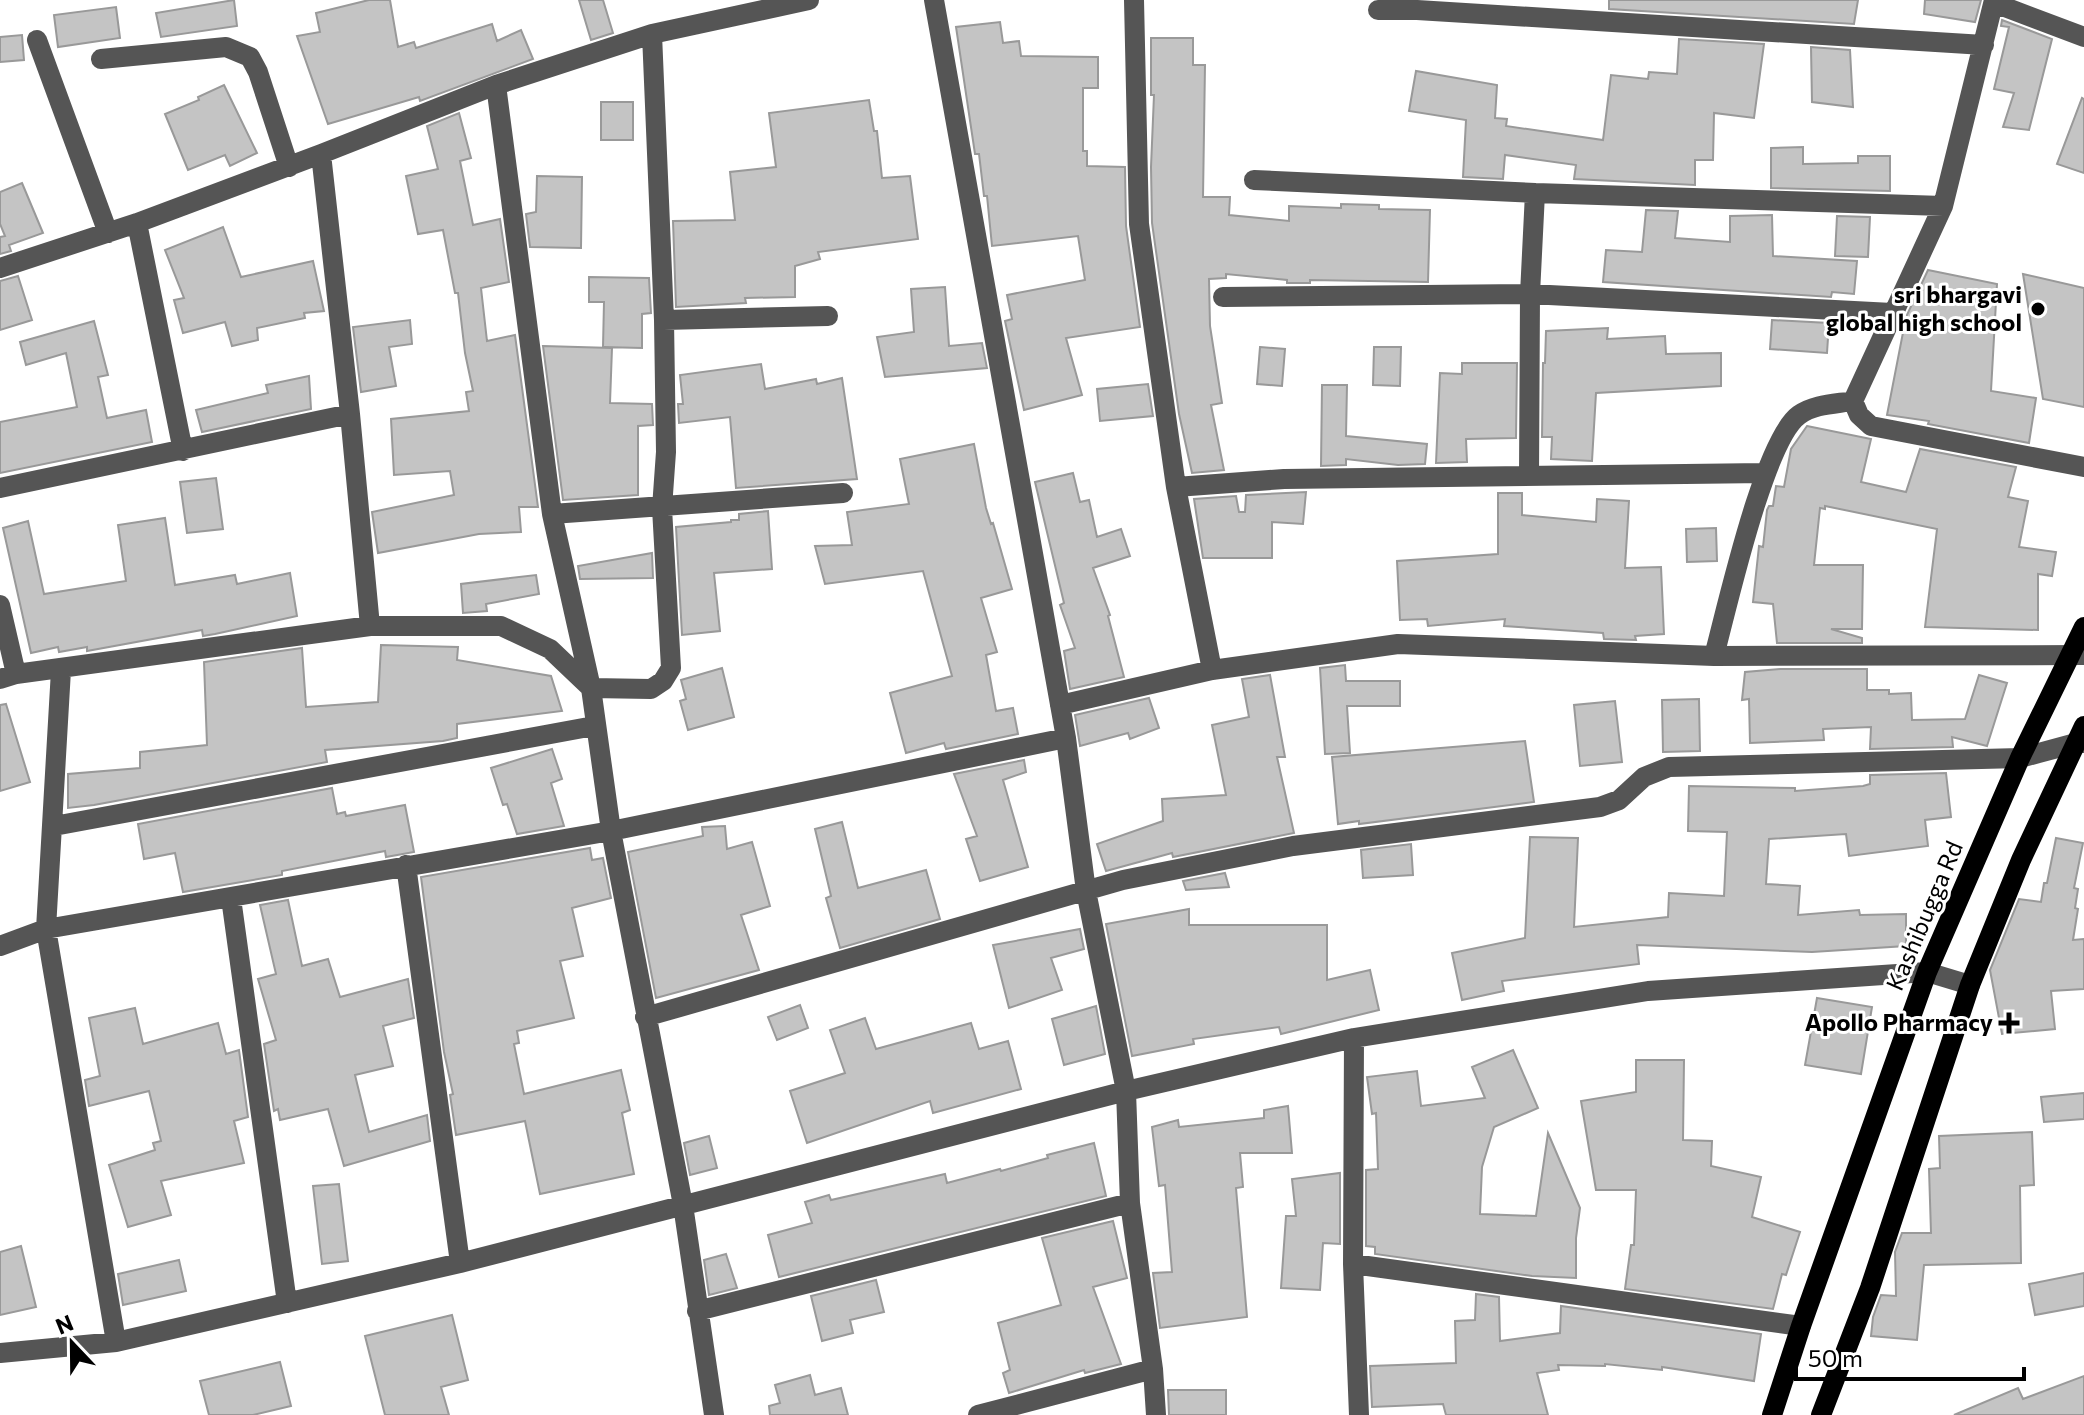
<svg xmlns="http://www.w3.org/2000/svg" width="2084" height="1415" font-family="Commissioner,sans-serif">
<rect width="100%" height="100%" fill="#fff"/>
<path fill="#c4c4c4" stroke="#999" stroke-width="2" d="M234 0 237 26 161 37 156 13Z
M369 0H390L398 47 414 42 416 48 492 24 497 41 521 30 533 59 420 101 419 97 328 124 297 36 320 32 316 13Z
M579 0H603L613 33 591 40Z
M1609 0H1858L1854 24 1609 9Z
M1925 0H1981L1975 22 1924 14Z
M116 7 120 38 58 47 54 15Z
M2002 20 2052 39 2029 130 2003 127 2014 93 1994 89 2009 27 2001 26Z
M1000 22 1003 43 1019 41 1021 56 1098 57V88H1083V151H1087V166L1125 167 1126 226 1140 327 1066 338 1082 395 1024 410 1005 321 1012 319 1007 295 1085 280 1078 236 992 246 987 196H984L979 154H975L956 27Z
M22 35 24 60 0 62V37Z
M1151 38H1193V65H1205L1203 197H1230L1229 215 1289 221V206L1341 208V204L1379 205V209L1430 210 1428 282 1310 280V283H1287V280L1226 274V278L1209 279 1210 326 1222 403 1211 405 1224 470 1192 473 1179 414 1152 223 1151 167 1154 95H1151Z
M1679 39 1764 44 1754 118 1714 113 1713 160H1695V185L1574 179 1576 165 1505 155 1503 179 1463 177 1466 120 1409 111 1416 71 1497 85 1495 118 1507 119 1506 126 1603 140 1611 75 1648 79 1649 72 1677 74Z
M1811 47 1850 50 1853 107 1812 102Z
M224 85 257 153 230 166 225 155 188 170 165 114 199 100 198 97Z
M2082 98 2084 99V173L2057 164Z
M869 100 874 131H877L882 178 910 176 918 239 818 252 820 259 795 266V297L745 298 746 303 676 307 673 221 735 220 730 172 776 167 769 113Z
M601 102H633V140H601Z
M459 113 471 158 460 161 473 225 500 219 509 282 481 288 487 341 515 335 538 507H519L521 532 479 534 378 553 372 512 454 495 450 471 394 475 391 419 469 411 466 392 473 391 465 353 458 293H455L443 230 418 234 406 176 438 169 427 126Z
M1803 147V164L1858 163V156H1890V191L1771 188V148Z
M537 176 582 177 581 248 530 247 526 214 536 212Z
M22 183 43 233 9 245 11 251 0 254V237L5 236 0 224V192Z
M1646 210 1678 211 1675 238 1730 242V216L1772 215 1773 256 1857 261 1854 294 1832 292 1831 297 1603 282 1606 250 1642 252Z
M1837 216 1870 217 1868 257 1835 256Z
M223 227 241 277 313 261 324 311 304 313 305 318 257 328 258 340 232 346 225 322 183 333 174 300 184 298 165 250Z
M1928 270 1997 284 1991 391 2036 398 2029 443 1928 424 1929 421 1887 415 1906 317Z
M2023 274 2084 288V407L2043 399Z
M18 276 32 320 0 330V281Z
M589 277 649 278 651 313 642 314V348L603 347 604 302H589Z
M945 287 949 346 982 343 987 368 885 377 877 337 914 332 911 289Z
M410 320 412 344 389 347 396 386 361 392 353 327Z
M1772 320 1829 323 1827 353 1770 349Z
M94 321 108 375 98 377 107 418 146 410 152 442 0 473V422L77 407 66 353 26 365 20 342Z
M1608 328 1607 339 1665 336 1666 354 1721 353V386L1596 393 1592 461 1551 459 1552 437H1542L1543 363H1545L1546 331Z
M543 346 612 348 610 403 652 404 653 425 638 426V495L563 500Z
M1260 347 1285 349 1282 386 1257 384Z
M1374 347H1401L1400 386 1373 385Z
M1462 363H1517L1516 438 1466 439 1467 462 1436 463 1440 373 1462 374Z
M761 364 765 389 816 379 817 384 842 378 857 479 736 488 730 417 679 423 678 404H683L680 375Z
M309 376 311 409 202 432 196 410 268 393 266 385Z
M1148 384 1153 416 1100 421 1097 389Z
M1322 385H1347L1346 436 1427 444 1425 464 1398 465 1346 459V465L1321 466Z
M1807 426 1871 439 1861 482 1906 492 1920 449 2016 467 2008 497 2028 501 2019 547 2056 552 2052 576 2038 574V630L1925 627 1937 529 1825 506V509L1820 508 1814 565H1863L1862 629H1831L1862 638V643H1777L1773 604 1753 602 1759 546 1763 547 1767 510 1769 506H1773L1776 486 1784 487 1791 449Z
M974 444 986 508 991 524 993 523 1012 589 981 598 997 652 986 655 996 711 1013 708 1018 734 946 749 944 743 906 753 890 693 952 676 923 571 825 584 815 546 852 545 847 512 909 504 900 459Z
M1073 473 1080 502 1089 500 1097 537 1121 529 1130 556 1093 568 1110 615 1108 616 1124 677 1070 689 1064 651 1075 648 1060 605 1064 603 1035 482Z
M216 478 223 529 187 533 180 482Z
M1306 492 1303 524 1272 522V558H1203L1194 499 1236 496 1239 512H1245L1246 495Z
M1498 493H1522V515L1596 522 1597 499 1629 501 1625 568 1661 567 1664 634 1635 636 1636 640 1604 639 1603 633 1504 626 1505 619 1428 626 1427 619 1400 620 1397 561 1498 554Z
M768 511 772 569 714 573 720 631 682 635 676 527 731 522V520H739V514Z
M165 518 175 585 235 575 237 584 290 573 297 616 215 634 203 636 202 630 87 651V647L59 652 58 647 31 653 3 528 28 521 44 594 126 581 118 525Z
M1716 528 1717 561 1687 562 1686 529Z
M652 553 653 578 580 579 578 566Z
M536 575 539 594 486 604 487 611 463 613 461 584Z
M381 645 458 647 457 660 551 676 562 711 457 724V738L443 741 325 750 327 762 94 805 68 808V774L140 768V752L207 745 204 662 302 648 306 707 378 702Z
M1345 665 1346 681H1400V706H1347L1350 753 1325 754 1320 668Z
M722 668 734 717 688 730 680 701 686 699 681 680Z
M1780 669H1867V690H1889V694L1911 693 1912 720 1965 719 1979 675 2007 683 1987 746 1952 737 1953 747 1870 749 1871 727 1823 729 1824 740 1750 743 1749 699 1742 700 1745 672Z
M1270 675 1285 757H1277L1294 833 1173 857 1172 853 1106 871 1097 844 1163 821 1162 799 1226 795 1212 725 1249 717 1242 679Z
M1149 698 1159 728 1130 739 1128 733 1080 746 1075 715Z
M1699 699 1700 751 1663 752 1662 700Z
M1615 701 1622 762 1580 766 1574 705Z
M6 704 30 782 0 791V705Z
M1525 741 1534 802 1359 824V821L1338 824 1332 757Z
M552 749 562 779 551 783 564 826 517 834 507 804 503 805 491 768Z
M1024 760 1026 772 1003 780 1028 867 980 881 966 839 977 836 954 774Z
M1946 773 1951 817 1925 820 1928 846 1849 856 1846 834 1769 839 1766 884 1800 886 1798 915 1859 910 1860 915 1906 914V946L1812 952 1637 945 1639 964 1502 981 1504 991 1462 1000 1452 953 1525 938 1530 837 1578 838 1574 927 1668 917 1669 893 1724 896 1727 832 1688 831 1689 786 1795 788V791L1863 786 1870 784V775Z
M332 788 337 814 345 812 346 816 405 805 414 852 386 857 385 851 282 871V875L183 892 175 853 144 859 138 824Z
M842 822 858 888 926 870 940 919 840 948 826 898 831 896 815 829Z
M725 826 727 849 752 842 770 906 741 915 759 970 656 998 628 852 703 836 702 827Z
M2056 838 2083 843 2074 888 2078 889 2075 908 2078 909 2073 940 2084 939V989L2051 991 2055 1029 2002 1034 1990 970 2019 899 2041 902 2044 883H2047Z
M1411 844 1413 875 1363 878 1361 850Z
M590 848 592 860 603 858 611 898 572 908 583 956 560 961 574 1018 517 1031 519 1043 514 1044 524 1094 621 1070 630 1110 622 1113 634 1174 540 1194 525 1121 456 1135 450 1095 453 1094 444 1052 421 877Z
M1225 873 1229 887 1186 890 1183 881Z
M288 900 302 966 328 959 340 997 408 979 414 1018 383 1026 393 1066 355 1075 369 1132 427 1115 430 1141 344 1166 328 1109 280 1120 278 1109 274 1111 264 1044 276 1040 258 979 276 974 260 905Z
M1189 909V925H1327V980L1370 970 1379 1010 1281 1034 1279 1027 1193 1039 1194 1044 1132 1056 1106 924Z
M1080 929 1084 949 1051 958 1062 990 1009 1008 993 945Z
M1817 998 1872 1007 1861 1074 1805 1065Z
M800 1005 808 1028 777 1040 768 1017Z
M1096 1006 1105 1054 1064 1065 1052 1019Z
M135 1008 143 1044 218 1023 226 1054 239 1050 248 1117 234 1121 244 1163 161 1181 171 1215 128 1227 109 1165 155 1150 153 1143 161 1141 149 1091 89 1106 85 1080 100 1076 89 1018Z
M865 1018 876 1049 971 1023 979 1049 1008 1041 1021 1089 933 1113 930 1101 807 1143 790 1091 845 1073 830 1030Z
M1513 1050 1538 1108 1494 1127 1482 1167 1480 1214 1536 1216 1548 1133 1580 1208 1576 1238V1278L1532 1276 1375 1254V1247L1366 1246V1170L1378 1169 1376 1113 1372 1114 1367 1077 1417 1071 1421 1106 1485 1098 1472 1067Z
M1636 1060H1684L1683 1140 1712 1141 1711 1166 1761 1177 1752 1217 1800 1232 1786 1275 1782 1274 1773 1309 1625 1289 1631 1245H1634L1636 1190H1596L1581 1101 1636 1092Z
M2084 1093V1119L2044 1122 2041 1097Z
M1288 1106 1292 1153H1240L1243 1187 1236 1188 1247 1317 1160 1328 1153 1273 1172 1272 1165 1185 1159 1186 1152 1127 1178 1120 1179 1127 1264 1118V1110Z
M2032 1132 2034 1185 2020 1186 2021 1263 1924 1265 1917 1340 1871 1336 1873 1317 1881 1295 1896 1296 1895 1252 1902 1233H1931L1929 1169 1940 1168 1939 1136Z
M709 1136 717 1168 690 1175 684 1143Z
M1094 1143 1106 1196 779 1277 768 1235 812 1223 805 1202 829 1195 831 1200 945 1174 947 1183 1000 1169 1001 1171 1048 1158 1047 1155Z
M1340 1173V1244L1323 1243 1320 1290 1281 1288 1286 1216H1296L1292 1179Z
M339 1184 348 1261 322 1264 313 1186Z
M1113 1221 1127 1278 1093 1287 1121 1364 1085 1373 1084 1370 1009 1393 1003 1373 1010 1370 998 1323 1061 1305 1042 1238Z
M21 1246 36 1307 0 1315V1252Z
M726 1254 737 1288 709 1295 704 1260Z
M179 1260 186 1291 123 1305 118 1274Z
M2084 1273V1306L2035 1315 2029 1284Z
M876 1280 884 1312 850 1320 853 1333 822 1341 811 1296Z
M1476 1294 1499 1297 1500 1341 1560 1333 1561 1306 1761 1334 1754 1381 1662 1367V1370L1605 1364V1366L1558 1365 1559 1370 1537 1373 1548 1415H1446L1443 1404 1372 1407 1370 1366 1456 1363 1455 1321 1475 1320Z
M452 1315 468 1380 441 1387 449 1415H385L365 1336Z
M280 1362 291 1406 253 1415H209L200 1381Z
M810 1375 815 1395 841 1388 848 1415H770L769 1406 780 1403 775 1385Z
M2084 1376V1415H1954L2018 1388 2023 1399Z
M1168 1390H1226V1415H1169Z"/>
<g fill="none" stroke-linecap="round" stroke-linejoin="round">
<path stroke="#555" stroke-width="20" d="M934 0 1066 738 1086 891 1126 1091 1130 1203 1153 1369 1156 1415
M1134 0 1139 224 1176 487 1212 670
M1994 3 2084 37
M1378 10H1417L1984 45
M37 40 108 233
M101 59 226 47 250 57 258 72 289 167
M496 85 552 514 591 688 611 831 683 1205 714 1415
M321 154 350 414 370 626
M1254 180 1535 193 1943 206
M137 223 183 451
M0 268 137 223 321 154 496 85 652 34 809 0
M1223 297 1530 294 1892 313
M664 320 828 316
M1853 401 1859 415 1871 426 2084 467
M1529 476 1530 294 1535 193
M1176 487 1284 479 1765 473
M0 488 350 414
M552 514 843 493
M0 605 16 674
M1714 656C1727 608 1764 440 1799 415 1814 404 1836 404 1853 401L1943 206 1994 0
M61 670 46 929 116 1342
M0 679 16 674 370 626H501L550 649 591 688 651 689 663 681 671 668 662 508 666 452 664 320 652 34
M1060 705 1212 670 1398 644 1714 656 2084 655
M54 826 594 726
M406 865 460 1263
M231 898 287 1303
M0 946 46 929 611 831 1066 738
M645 1017 1123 880 1293 846 1600 807 1619 800 1644 777 1669 767 2020 758 2076 743H2084
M1354 1038 1353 1264 1359 1415
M1353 1264 1801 1326
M697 1311 1130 1203
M0 1353 116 1342 460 1263 1126 1091 1354 1038 1648 991 1927 972 1970 985
M978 1415 1153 1369"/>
<path stroke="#000" stroke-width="20" d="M1772 1415 1801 1326 1927 972 2020 758 2084 627
M1821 1415 1870 1288 1970 985 2021 860 2084 726"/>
</g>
<g fill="#000" stroke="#fff" stroke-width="3">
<circle cx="2038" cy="309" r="8"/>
<path d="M2005 1011h8v8h8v8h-8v8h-8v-8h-8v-8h8z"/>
</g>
<g text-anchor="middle" stroke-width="6" stroke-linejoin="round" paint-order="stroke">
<g font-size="24" font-weight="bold" fill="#000" stroke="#fff" text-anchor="end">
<text x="2022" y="303">sri bhargavi<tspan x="2022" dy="28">global high school</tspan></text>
<text x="1993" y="1031">Apollo Pharmacy</text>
</g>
<g font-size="24" fill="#000" stroke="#fff">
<text transform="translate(1925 916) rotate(-67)" y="8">Kashibugga Rd</text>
</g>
</g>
<g transform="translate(72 1343) rotate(338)" stroke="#ffffff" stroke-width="6" paint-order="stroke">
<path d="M0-6L14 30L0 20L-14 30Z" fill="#000000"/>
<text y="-12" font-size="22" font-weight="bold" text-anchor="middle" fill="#000000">N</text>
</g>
<path d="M1796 1367v12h228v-12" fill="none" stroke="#000000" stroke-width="4"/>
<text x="1808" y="1367" font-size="24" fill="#000000" stroke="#ffffff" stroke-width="6" paint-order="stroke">50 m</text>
</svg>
